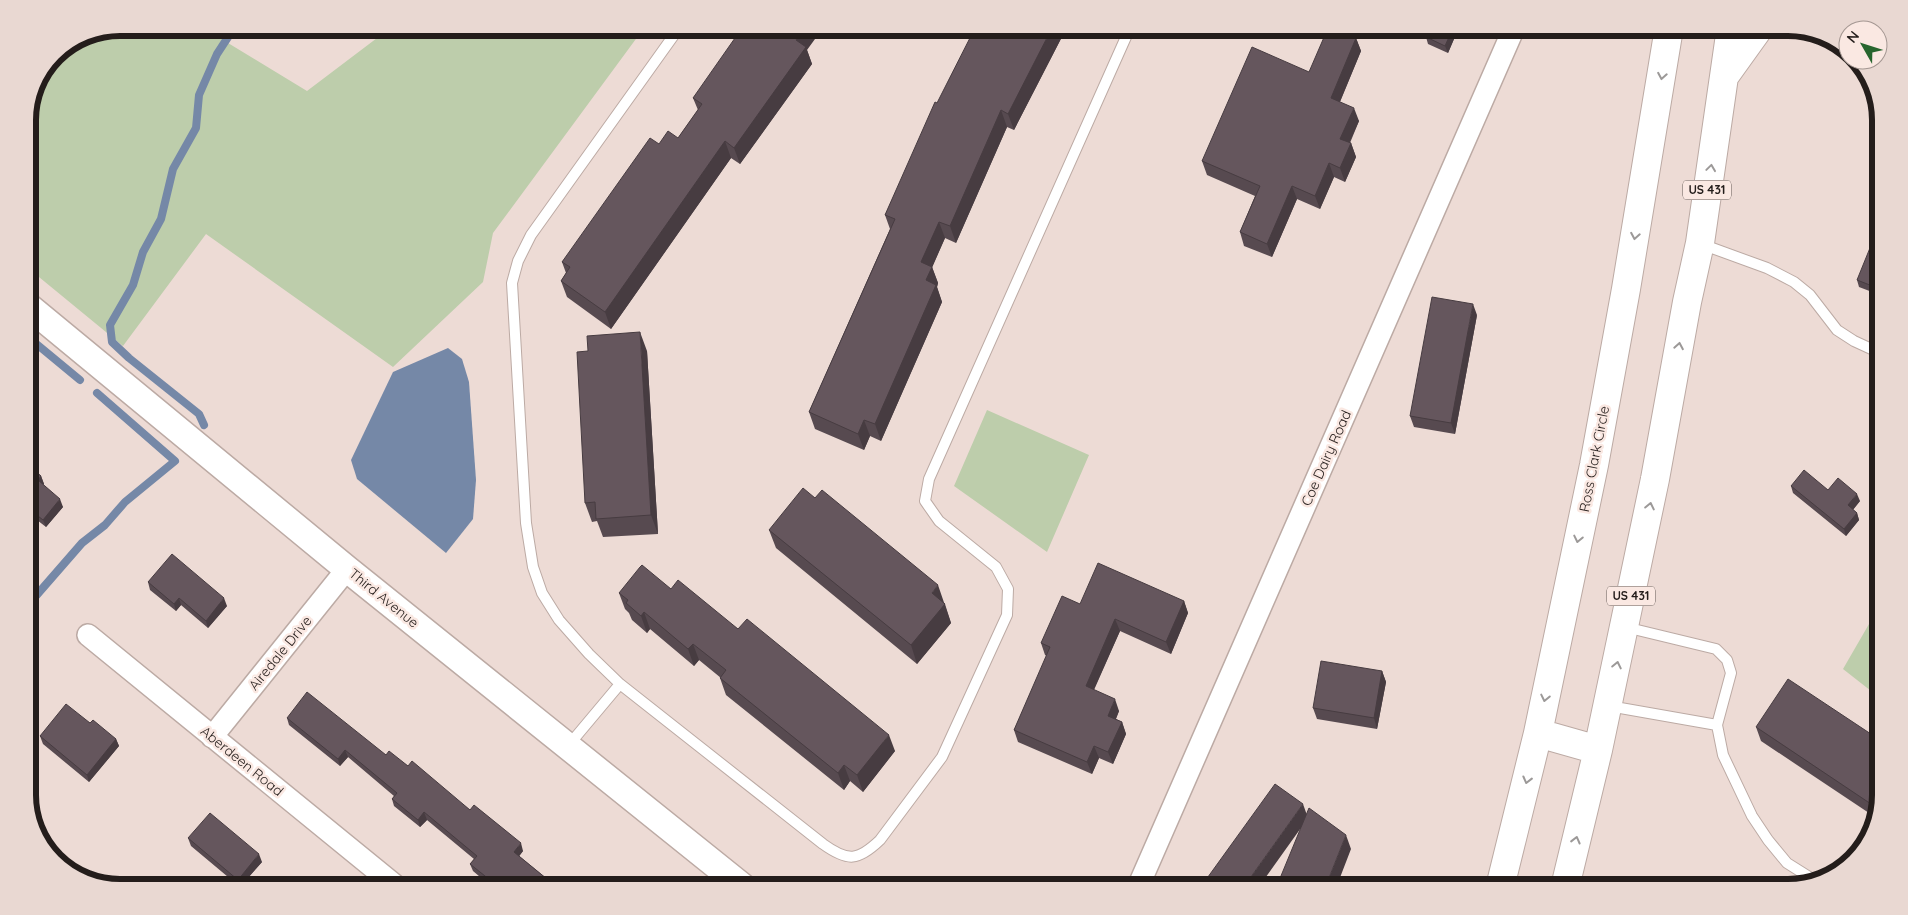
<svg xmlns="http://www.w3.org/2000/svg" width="1908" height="915" font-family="Quicksand,sans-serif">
<rect width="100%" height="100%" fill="#eddbd5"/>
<path fill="#bdcdab" d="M121 28H233L228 43 307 91 381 35 447 28H644L493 233 483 282 393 367 206 234 123 346 28 268V115L55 55 85 34Z
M987 410 1089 455 1047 552 954 486Z
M1880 605V698L1843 669Z"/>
<path fill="#7588a7" d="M448 348 462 359 469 382 476 480 473 519 446 553 357 479 351 460 393 372Z"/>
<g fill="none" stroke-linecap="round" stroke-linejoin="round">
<path stroke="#7588a7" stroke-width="8" d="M28 337 80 380
M204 425 199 414 129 358 112 342 110 325 133 285 143 252 161 219 173 169 196 128 199 95 217 54 234 28
M28 605 82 543 105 525 125 502 175 461 97 393"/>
<g stroke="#bcaaa4" stroke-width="12">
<path id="service" d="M679 28 531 235 518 261 512 283 526 523 533 567 542 593 559 620 589 654 620 684 823 844C848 862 858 861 880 840L942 757 1007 615 1008 589 996 567 939 521 925 501 929 479 1130 28
M1701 244 1767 268 1794 282 1810 295 1837 330 1854 341 1880 353
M1609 706 1717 725 1731 673 1727 660 1716 649 1625 627
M1717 725 1723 755 1752 816 1768 840 1787 863 1814 880
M568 746 620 684"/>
</g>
<g stroke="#bcaaa4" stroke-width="24">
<path id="minor" d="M88 635 397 887
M212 737 347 569
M1138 887 1514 28"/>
</g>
<g stroke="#bcaaa4" stroke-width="29">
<path id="tertiary" d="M28 306 347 569 743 887"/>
</g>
<g stroke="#bcaaa4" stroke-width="30">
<path id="trunk" d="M1726 74 1759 28
M1538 733 1598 750
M1500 887 1538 733 1594 465 1626 289 1669 28
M1565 887 1598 750 1655 479 1687 302 1700 243 1731 28"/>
</g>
<use href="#service" stroke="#fff" stroke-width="10"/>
<use href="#minor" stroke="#fff" stroke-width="21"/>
<use href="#tertiary" stroke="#fff" stroke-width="26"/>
<use href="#trunk" stroke="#fff" stroke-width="28"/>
</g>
<path fill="#574a50" d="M1430 28H1462L1459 33 1457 32 1448 53 1428 44 1426 37Z
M753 29 807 50 812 64 740 164 731 158 611 329 567 297 561 281 566 273 562 262 659 144 678 138 698 110 693 98Z
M1066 29 1014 130 1007 127 956 243 945 238 932 267 938 283 937 287 942 302 881 441 870 436 864 450 815 429 809 412 890 229 885 215 937 103Z
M1356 38 1361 51 1340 102 1359 121 1350 143H1351L1356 157 1345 182 1334 177 1320 209 1297 199 1272 257 1244 246 1240 232 1255 196 1207 175 1202 161 1309 72Z
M1880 247V295L1859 287 1857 280Z
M1477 315 1455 434 1414 427 1410 416Z
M647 351 658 534 603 537 597 521 592 522 585 503Z
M28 465 41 476 44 484 43 485 63 507 46 527 28 513Z
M1791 486 1828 490 1860 501 1853 510 1857 513 1859 520 1846 536 1793 493Z
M769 530 945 604 951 623 917 664 776 548Z
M148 582 227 606 208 628 181 605 176 611 150 590Z
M671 589 738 629 895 751 863 792 850 781 844 790 726 695 720 678H721L699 660 694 666 650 629 647 633 632 620 629 613 625 609 619 593Z
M1184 601 1188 613 1171 654 1120 631 1094 690 1119 711 1116 719 1122 722 1126 734 1113 764 1099 758 1092 774 1018 742 1014 730 1047 656 1045 655 1041 643 1080 604Z
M1382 671 1386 682 1377 729 1317 719 1313 708Z
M287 718 386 755 408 766 470 810 523 851 519 856 558 888H498L495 885 493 888 473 871 470 864 474 859 427 820 420 827 394 806 392 799 394 796 348 757 340 766 289 725Z
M1756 727 1880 794 1875 817 1761 741Z
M40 736 116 739 119 746 89 782 43 744Z
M188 838 262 862 240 887 191 846Z"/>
<path fill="#473c41" d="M805 28H823L807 50 812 64 740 164 734 148 796 40Z
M1052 28H1066V29L1014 130 1008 114Z
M1453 28H1455L1457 32 1448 53 1445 46Z
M1457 28H1462L1459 33Z
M1356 38 1361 51 1336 111 1331 98Z
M1354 108 1359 121 1345 152 1340 139Z
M1001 110 1007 127 956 243 950 226Z
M725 141 731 158 611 329 605 312Z
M1351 143 1356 157 1345 182 1340 168Z
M1329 163 1334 177 1320 209 1315 196Z
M1292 186 1297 199 1272 257 1267 244Z
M939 222 945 238 928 277 932 267 938 283 937 287 942 302 881 441 875 424 926 280 921 262Z
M1473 304 1477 315 1455 434 1451 423Z
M640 332 647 351 658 534 651 515Z
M864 420 870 436 864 450 858 434Z
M41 476 44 484 40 488 38 480Z
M1857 494 1860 501 1850 513 1848 505Z
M60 499 63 507 46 527 43 520Z
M1857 513 1859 520 1846 536 1844 529Z
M938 585 951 623 917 664 911 645 932 593Z
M179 598 181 605 176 611 174 604Z
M224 598 227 606 208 628 206 621Z
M1184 601 1188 613 1171 654 1166 642Z
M644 612 650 629 647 633 641 616Z
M1115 619 1120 631 1090 698 1086 686Z
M693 644 699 660 694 666 688 649Z
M1382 671 1386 682 1377 729 1374 718Z
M1115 699 1119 711 1112 728 1108 716Z
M1122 722 1126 734 1113 764 1108 752Z
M889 735 895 751 863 792 857 775Z
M116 739 119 746 89 782 87 775Z
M1094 746 1099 758 1092 774 1087 762Z
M345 750 348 757 340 766 338 759Z
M844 765 850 781 844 790 838 773Z
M1303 804 1308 818 1258 888H1243Z
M424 812 427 820 420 827 418 820Z
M1346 835 1351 849 1336 888H1325Z
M521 843 523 851 517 859 514 852Z
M259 854 262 862 240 887 238 880Z
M493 878 495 885 493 888 490 880Z"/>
<path fill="#65565d" stroke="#473c41" d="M742 28H751L753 29 754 28H805L796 40 806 47 734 148 725 141 605 312 561 281 570 267 562 262 650 138 659 144 668 131 678 138 702 104 693 98Z
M975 28H1052L1008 114 1001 110 950 226 939 222 921 262 932 267 926 280 936 285 875 424 864 420 858 434 809 412 895 219 885 215 935 102 937 103Z
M1328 28H1332L1356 38 1331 98 1354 108 1340 139 1351 143 1340 168 1329 163 1315 196 1292 186 1267 244 1240 232 1260 186 1202 161 1252 47 1309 72Z
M1430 28H1453L1445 46 1426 37Z
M1872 243 1880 247V289L1857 280Z
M1432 297 1473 304 1451 423 1410 416Z
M640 332 651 515 596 519 595 502 585 503 577 352 588 351 587 336Z
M28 465 41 476 38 480 60 499 43 520 28 508Z
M1804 470 1828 490 1838 478 1857 494 1848 505 1857 513 1844 529 1791 486Z
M803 488 815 498 822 490 938 585 932 593 945 604 911 645 769 530Z
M172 554 224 598 206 621 179 598 174 604 148 582Z
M1098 563 1184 601 1166 642 1115 619 1086 686 1115 699 1108 716 1122 722 1108 752 1094 746 1087 762 1014 730 1050 647 1041 643 1062 596 1080 604Z
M642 565 671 589 678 580 738 629 747 619 889 735 857 775 844 765 838 773 720 678 726 670 693 644 688 649 644 612 641 616 626 603 628 600 619 593 640 567Z
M1321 661 1382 671 1374 718 1313 708Z
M1788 679 1880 740V794L1877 808 1756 727Z
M307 692 386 755 389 751 408 766 412 761 470 810 474 805 521 843 514 852 558 888H504L493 878 490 880 470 864 477 856 424 812 418 820 392 799 397 793 345 750 338 759 287 718Z
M66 704 90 723 93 720 116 739 87 775 40 736Z
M1275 784 1303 804 1243 888H1200Z
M1309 808 1346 835 1325 888H1276Z
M210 813 259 854 238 880 188 838Z
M291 879 302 888H284Z"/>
<defs><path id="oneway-chevron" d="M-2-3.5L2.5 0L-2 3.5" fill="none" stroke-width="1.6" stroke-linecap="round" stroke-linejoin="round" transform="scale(1.25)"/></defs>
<g stroke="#9c9998">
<use href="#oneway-chevron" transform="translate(1662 76) rotate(100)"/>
<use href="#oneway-chevron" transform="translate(1711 168) rotate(-82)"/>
<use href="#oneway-chevron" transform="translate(1635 236) rotate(100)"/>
<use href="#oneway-chevron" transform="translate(1679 346) rotate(-80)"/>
<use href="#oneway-chevron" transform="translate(1650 506) rotate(-78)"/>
<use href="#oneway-chevron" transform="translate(1578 539) rotate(102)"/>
<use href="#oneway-chevron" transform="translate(1617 665) rotate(-78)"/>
<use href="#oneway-chevron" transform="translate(1545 698) rotate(102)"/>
<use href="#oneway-chevron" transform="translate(1527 780) rotate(104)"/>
<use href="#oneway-chevron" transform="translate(1576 840) rotate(-76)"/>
</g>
<g text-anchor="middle" stroke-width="5" stroke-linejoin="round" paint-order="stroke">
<g fill="#fae8e2" stroke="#645a57" stroke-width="1">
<rect x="1683" y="180.5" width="48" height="19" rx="4"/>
<rect x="1607" y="586.5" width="48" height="19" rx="4"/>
</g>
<g font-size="12" font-weight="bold" fill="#241d1b">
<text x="1707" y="194">US 431</text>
<text x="1631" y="600">US 431</text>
</g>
<g font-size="14" fill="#241d1b" stroke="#fae8e2">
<text transform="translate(1326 458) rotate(-66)" y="5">Coe Dairy Road</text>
<text transform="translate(1594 459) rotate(-79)" y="5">Ross Clark Circle</text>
<text transform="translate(384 598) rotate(39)" y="5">Third Avenue</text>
<text transform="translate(280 653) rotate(-51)" y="5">Airedale Drive</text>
<text transform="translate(242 761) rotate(39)" y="5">Aberdeen Road</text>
</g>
</g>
<path d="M0 0H1908V915H0ZM120 36H1788A84 84 0 0 1 1872 120V795A84 84 0 0 1 1788 879H120A84 84 0 0 1 36 795V120A84 84 0 0 1 120 36Z" fill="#e9d8d2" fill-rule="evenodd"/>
<path fill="none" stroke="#241d1b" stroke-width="6" d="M120 36H1788A84 84 0 0 1 1872 120V795A84 84 0 0 1 1788 879H120A84 84 0 0 1 36 795V120A84 84 0 0 1 120 36Z"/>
<g transform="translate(1863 45) rotate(309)"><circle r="24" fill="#fae8e2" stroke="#a49792"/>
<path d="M0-4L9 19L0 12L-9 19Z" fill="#27652e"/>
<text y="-8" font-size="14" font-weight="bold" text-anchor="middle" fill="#241d1b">N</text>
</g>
</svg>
